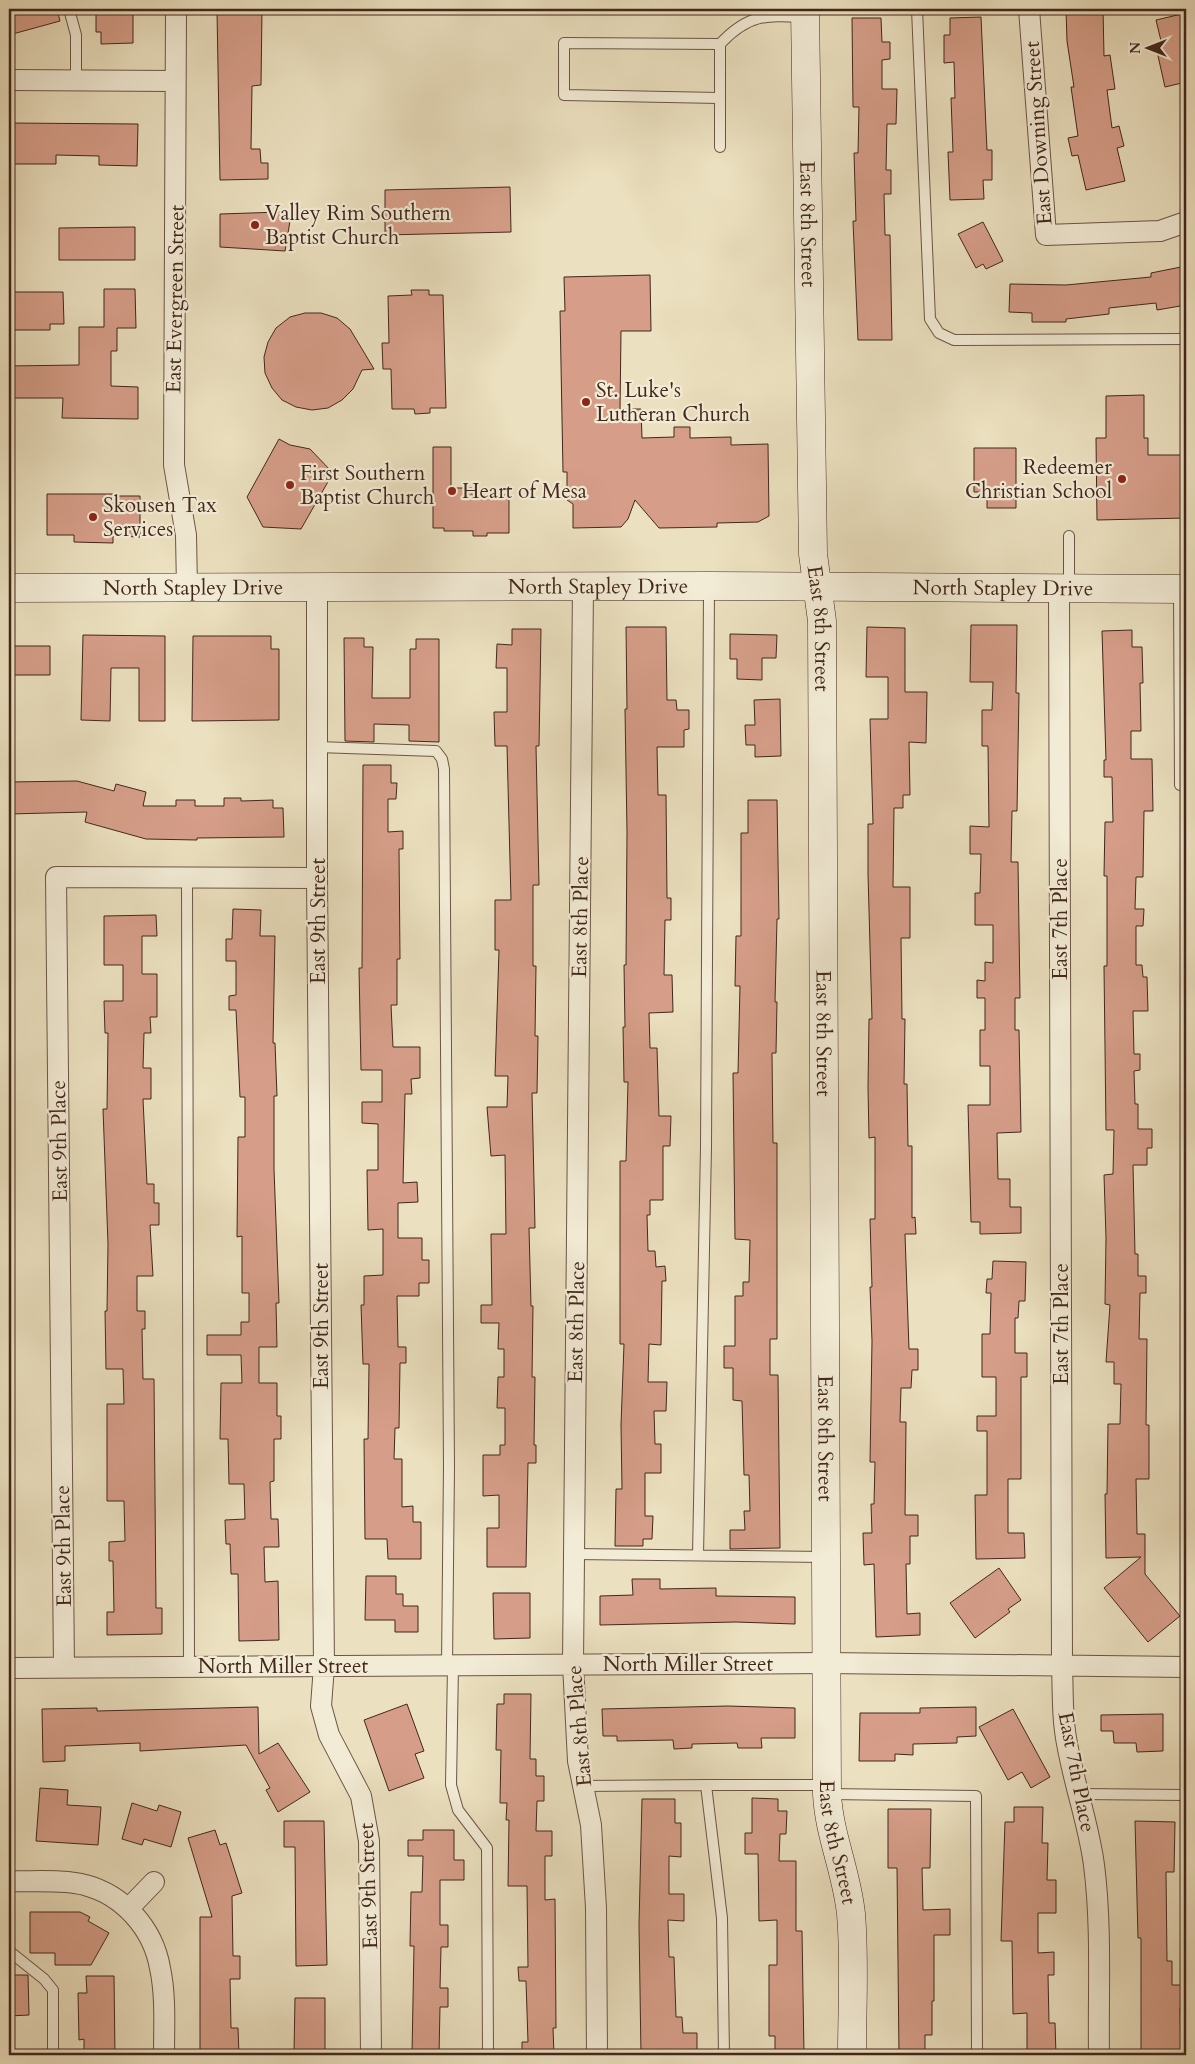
<svg xmlns="http://www.w3.org/2000/svg" width="1195" height="2064" font-family="Cardo,serif">
<rect width="100%" height="100%" fill="#ebe0bf"/>
<filter id="stains"><feTurbulence type="fractalNoise" baseFrequency=".004" numOctaves="4"/><feColorMatrix values="0 0 0 0 .2 0 0 0 0 .09 0 0 0 0 .02 0 0 0 .5 -.17"/></filter>
<radialGradient id="worn" r=".72"><stop offset=".6" stop-color="#630" stop-opacity="0"/><stop offset="1" stop-color="#630" stop-opacity=".3"/></radialGradient>
<path fill="#d69e89" stroke="#42271c" d="M9 9H57L60 21 9 35Z
M96 9H133V43L101 44V32H96Z
M224 9H262L261 85 252 86 251 149H260L261 163H268V179L220 180 217 11Z
M1066 9H1103L1104 56 1110 55 1115 89 1107 90 1112 128 1119 126 1124 146 1117 148 1125 181 1086 190 1078 155 1072 156 1068 138 1078 136 1071 87H1074L1067 41Z
M1186 13V82L1165 87 1156 47 1162 45 1156 20Z
M981 17 987 150H992V180H983L984 199 950 200 948 152H953L951 98H955L954 62 944 63V35H950V18Z
M852 18H881L882 42H890V59L882 60V89H897L896 124H887L886 170H891V194H884L885 235H890L892 340H858L853 221H856L854 153H858L859 107H853Z
M9 123 138 124 137 166 99 165V156L56 155V164H9Z
M510 187 511 232 385 235V190Z
M282 212V216L291 215 285 251 220 247V214Z
M983 222 1003 261 986 269 983 264 976 268 958 234Z
M135 227V260H59V228Z
M1186 266V305L1157 310 1156 303 1109 308V314L1066 319V322H1032V313L1009 312 1010 284 1066 285 1151 277V273Z
M650 275 651 331H621L620 409H641L642 438 674 437V427H690V438L731 437V445L768 444 769 516 758 522 717 523V527L659 528 635 500 628 519 621 527 573 528V504L567 500V472H563L560 311H565L564 277Z
M104 289H135L136 328H117V351H111V386L138 387V419L62 418 63 398H9V366L79 365V327H104Z
M411 290H429V295H443L446 408H430V413L415 414 414 409H392L391 369H383L382 343H389L388 296 412 295Z
M9 292H63L64 324H50V330H9Z
M305 313H321L337 318 350 329 374 369 362 370 353 389 342 400 328 408 312 410 296 407 282 400 272 388 265 373 264 357 268 342 276 328 290 317Z
M1144 395V438H1148V455H1186V518L1097 520 1096 438H1106V396Z
M279 439 290 445 310 449 333 473 301 529 263 527 247 497Z
M433 447H451V488H472V495H509V533H487V536H473V531H444V528H433Z
M974 448H1016V508H987V492H974Z
M47 494H113L112 496H140V537L113 536V543L74 542V535H47Z
M971 625H1017L1016 693H1019L1017 811H1012L1011 862H1018L1020 998H1015V1030H1019L1021 1132 997 1133 998 1179H1010V1207H1021V1233L980 1234V1222H971L968 1105H990V1066H980V1030H985V998H977V980L985 981V962L993 963V925H975V893H980L981 854H970V826L989 827 988 746H982V710H992L993 682H970Z
M626 627H666L667 700H676L677 710H689V729L684 730V747H657L658 795H666L667 898H671V920H665L664 975H672L673 1012 649 1013 650 1048H657L659 1116H671L670 1146H663V1200H650V1215H647L648 1251H655L656 1267 665 1266 666 1281H662L661 1345 649 1344 648 1382H667L666 1411H654L655 1444H661V1473H645V1516H653L652 1539H643V1546H615L616 1489H622L621 1425 624 1344H620V1161H626L628 1082H624L623 1027H625L624 965H626L627 832 625 709H627Z
M867 627 905 628V692H927L926 743 909 742 910 795H903V808H894L893 887H910V938H901L902 1019H905L904 1084H907L908 1146H912V1218L915 1217 916 1234H905L909 1349H918V1370H912L911 1388H901L900 1422H906L905 1515H918V1536H910V1564H906L907 1614 920 1613V1635L876 1637 874 1564 864 1565 863 1533H872L871 1504H874L875 1462H870L872 1341 870 1287H872L870 1219H875V1137L869 1138 868 1087 869 1019H872L868 874V824H873L870 719H888V677H866Z
M512 629H541L539 746H536L539 885H533V966H536L535 1036H538L537 1093H532L535 1228H529L531 1306H533L532 1377H535L534 1445H536V1463H528L526 1567H487V1528H499V1495L483 1496V1455H500V1445H505V1408H497L498 1377H504V1349H498L499 1323H481V1305H492L491 1234H506L505 1155 491 1156 487 1107H507L508 1076H495L499 950H495V900H511L507 746H495L494 712H507V668H496L497 644 512 645Z
M1132 630V647H1142L1143 683H1140L1141 731H1131V759H1152L1153 811H1144L1143 877H1136L1135 909H1144L1143 926H1136V965H1142L1143 977H1147L1148 1011H1133L1134 1054H1140V1070L1134 1071 1135 1104H1138V1129H1152V1148H1147V1165H1133L1135 1254H1138V1276H1146V1293H1140L1139 1339H1147L1146 1425H1149V1479H1136L1137 1534H1145V1574L1180 1616 1148 1642 1104 1588 1141 1557 1106 1558 1105 1494H1107L1108 1424H1120L1121 1384H1114V1362H1106L1110 1305 1105 1304 1106 1238 1104 1175 1113 1174 1114 1130H1106L1104 966H1107V876H1104L1105 822H1113L1112 777H1104V760H1106L1102 631Z
M730 634 777 635 776 658H762V680L737 679V659H730Z
M83 635 165 636V721H139V668H111L110 721 81 720Z
M193 636H271V649H279V720L192 721Z
M344 638H364V647H373L372 698H410V649H416V639H439V742L409 741V725L374 724V742L345 741Z
M9 646H50V675H9Z
M780 699 781 756 755 757V745H746L745 725H755L754 700Z
M363 765H391V783H397L396 799H388V832L403 831V849H399L400 959H397V1005H391L393 1047H420V1078L411 1079 412 1094H405L403 1183 417 1182 418 1202 398 1203V1238H422V1260H429V1283H419V1296H397L398 1347H406V1363H400L399 1428H395L394 1459H402V1507L413 1506V1522H421V1559H388L387 1539H365L364 1439H368L369 1364H363L361 1305H364V1276L383 1275V1229L368 1230 367 1170H378V1124L362 1123V1102H382V1070H361L359 968H362Z
M77 781 114 791 116 784 146 792 143 806H176V800H195V806H224V798H241V801L273 800V808H283L284 837 197 838V840L146 839 85 822 87 812 9 814V782Z
M748 800H777L779 919H777L775 1002H777L776 1053H772L773 1143H777V1339H770V1375H778L780 1548 730 1549V1530H745L744 1511H750L749 1475H744L742 1401 733 1400V1368H724V1346H735V1296H743V1282H749L750 1240 735 1239 733 1073H738L740 986H735L736 936H741V833H748Z
M233 909 261 910 260 936H275L273 1043H275L277 1096H274V1169L279 1303H276L277 1347H259V1383H277V1416H281V1439H274V1481L270 1482 271 1519H278L279 1547H264L265 1582 278 1581 279 1640 239 1641 238 1574H231L230 1544H226L225 1520 245 1519 244 1484H229L228 1439H220L221 1383H242L241 1355H207V1335H241V1322H249V1293H242V1236L237 1237 238 1137H245V1097H240L236 1010H229V996L236 995V961H226V939H232Z
M156 915 157 936H142V974H157V1017H150L151 1033H144L143 1068H151V1099H143L147 1184H154V1203H159V1225H150L153 1276H137V1311H145V1329H142L143 1379H154L156 1608H162V1634L107 1635V1612H114L113 1561H109V1542L125 1541 124 1501H107V1404H124L123 1369H106L105 1311H107L108 1244 103 1109H107L108 1033H105L104 1001H123V965H104V916Z
M993 1261 1026 1262 1025 1301H1019L1018 1318H1015V1353H1027V1377H1021V1479H1008V1533H1024L1025 1558 976 1559 975 1495H987V1431H977V1416H996V1377H982V1334H990L991 1293H986L987 1279H992Z
M999 1568 1021 1600 1008 1609 1010 1612 975 1638 950 1603Z
M366 1576H396V1594H403V1606H418V1632H395V1620H365Z
M632 1579H660V1589L716 1588V1596L795 1597V1624L736 1622 600 1625V1596L633 1595Z
M493 1593H530V1638L494 1639Z
M504 1694H531L530 1759H536V1776H544V1801H537L536 1831H552V1856H545V1900L555 1899 556 2028H553L554 2055H522V2042H528L526 1981H519L518 1967H528L527 1886H508L509 1820H506L507 1803H500L501 1750H496L497 1704H504Z
M407 1704 424 1751 415 1754 424 1778 389 1791 364 1720Z
M728 1706 795 1708V1738H761L762 1748H738L737 1743 692 1744V1748L674 1749 673 1740 617 1741V1736H603L602 1709Z
M258 1707 259 1754 278 1743 310 1792 278 1812 266 1790 270 1788 246 1745 140 1751V1743L65 1746V1761L43 1762 42 1709 97 1708V1711Z
M976 1707V1736L957 1737V1743L913 1744V1755L895 1754V1761H859L860 1713H920V1708Z
M1013 1709 1050 1777 1031 1788 1022 1772 1008 1780 979 1727Z
M1163 1714V1751L1137 1752 1136 1743H1114L1113 1731H1101V1715Z
M40 1788 68 1790 67 1805 101 1807 98 1845 36 1841Z
M752 1798 778 1799V1811H787L786 1834H780L779 1861H796V1931H802L804 2055H775V2036H769V1965H777V1920L759 1921 758 1854H745V1833H752Z
M642 1799H675V1823H681V1857L669 1856V1894H684V1921L668 1920 669 1957H674L676 2017H682L683 2033H697V2055H641L639 1925Z
M132 1803 157 1811 159 1805 181 1812 171 1847 144 1839 142 1845 122 1839Z
M1014 1807H1043L1042 1843H1048L1047 1880H1056V1913H1038V1953L1054 1952V1975H1048L1049 2023H1055L1056 2055H1027V2013L1013 2014 1012 1941H1001L1005 1822H1014Z
M888 1809H931L930 1868H922L923 1910 950 1909V1935H934V2001H932V2035H925V2055H899L897 1868H888Z
M284 1821H324L327 1965 296 1966 295 1847H284Z
M1135 1821 1175 1822 1174 1872H1166L1167 1961H1172V1985H1184L1185 2008H1180L1181 2055H1141V1938H1138Z
M215 1830 220 1845 226 1843 242 1893 232 1896 233 1956H240V1979H230L231 2028H238L239 2055H200V1917H212L188 1838Z
M423 1830H454V1860H464V1880H440V1925H448V1947H441L440 1988H448V2007H440L439 2055H412L414 1946H410L411 1892H422L423 1856H408V1840H423Z
M30 1912H80L90 1917 88 1921 109 1933 91 1965H55V1953H30Z
M9 1975H28L29 2015 9 2016Z
M86 1976H114L115 2055H84V2039L79 2040 78 1993H87Z
M295 1998H325V2054L294 2053Z"/>
<g fill="none" stroke-linecap="round" stroke-linejoin="round">
<g stroke="#6c5545" stroke-width="12">
<path id="lane" d="M69 9 76 35V80
M917 9 930 319 939 333 954 340 1186 339
M720 44V147
M719 98 564 95V43L720 44C748 14 765 15 804 17
M1069 587V536
M1179 590 1180 785H1186
M317 747 436 751 442 759 444 769 449 1466 447 1665
M187 878 189 1666
M574 1554 826 1557
M698 1555 706 1147 709 586
M453 1665 451 1785 458 1810 487 1848 488 2055
M706 1785H827
M583 1786 706 1785 722 1918 724 2055
M829 1794 976 1796 977 2055
M1079 1794 1186 1795
M9 1951 44 1979 53 1990V2055"/>
</g>
<g stroke="#6c5545" stroke-width="22">
<path id="street" d="M176 9 174 465 186 535 187 588
M1029 9 1046 235 1160 231 1186 222
M9 80 175 81
M583 586 573 1664 578 1761 591 1825 596 1908 597 2055
M317 587V878L324 1666 321 1706 329 1735 361 1796 369 1841 371 2055
M1059 589 1062 1667C1063 1688 1062 1710 1065 1731 1071 1777 1088 1819 1094 1865 1102 1928 1098 1992 1099 2055
M64 1667 56 877 317 878
M9 1668 826 1663 1186 1667
M9 1881C30 1882 65 1879 85 1885 123 1895 153 1928 160 1968 166 1996 164 2027 164 2055
M129 1908 154 1882"/>
</g>
<g stroke="#42271c" stroke-width="29">
<g id="secondary">
<path id="s1" d="M805 9 813 554 822 621 827 1794C829 1835 847 1873 851 1914 855 1960 852 2009 852 2055"/>
<path id="s2" d="M9 588 709 586 1186 589"/>
</g>
</g>
<use href="#lane" stroke="#f2ebd5" stroke-width="10"/>
<use href="#street" stroke="#f2ebd5" stroke-width="20"/>
<use href="#secondary" stroke="#f2ebd5" stroke-width="28"/>
</g>
<g fill="#8f2418" stroke="#f2ebd5" stroke-width="2">
<circle cx="255" cy="225" r="5"/>
<circle cx="586" cy="402" r="5"/>
<circle cx="1122" cy="479" r="5"/>
<circle cx="290" cy="485" r="5"/>
<circle cx="452" cy="491" r="5"/>
<circle cx="93" cy="517" r="5"/>
</g>
<g text-anchor="middle" stroke-width="4.5" stroke-linejoin="round" paint-order="stroke">
<g font-size="21" fill="#42271c" stroke="#f2ebd5">
<text transform="translate(1038 133) rotate(-94)" y="7">East Downing Street</text>
<text dy="7" stroke="none"><textPath href="#s1" startOffset="215">East 8th Street</textPath></text>
<text transform="translate(175 299) rotate(-89)" y="7">East Evergreen Street</text>
<text dy="7" stroke="none"><textPath href="#s2" startOffset="589">North Stapley Drive</textPath></text>
<text dy="7" stroke="none"><textPath href="#s2" startOffset="184">North Stapley Drive</textPath></text>
<text dy="7" stroke="none"><textPath href="#s2" startOffset="994">North Stapley Drive</textPath></text>
<text dy="7" stroke="none"><textPath href="#s1" startOffset="620">East 8th Street</textPath></text>
<text transform="translate(580 917) rotate(-89)" y="7">East 8th Place</text>
<text transform="translate(1060 919) rotate(-90)" y="7">East 7th Place</text>
<text transform="translate(318 921) rotate(-90)" y="7">East 9th Street</text>
<text dy="7" stroke="none"><textPath href="#s1" startOffset="1025">East 8th Street</textPath></text>
<text transform="translate(59 1141) rotate(-91)" y="7">East 9th Place</text>
<text transform="translate(576 1322) rotate(-89)" y="7">East 8th Place</text>
<text transform="translate(1061 1324) rotate(-90)" y="7">East 7th Place</text>
<text transform="translate(321 1326) rotate(-90)" y="7">East 9th Street</text>
<text dy="7" stroke="none"><textPath href="#s1" startOffset="1430">East 8th Street</textPath></text>
<text transform="translate(63 1546) rotate(-91)" y="7">East 9th Place</text>
<text x="688" y="1671">North Miller Street</text>
<text x="283" y="1673">North Miller Street</text>
<text transform="translate(579 1726) rotate(-95)" y="7">East 8th Place</text>
<text transform="translate(1077 1772) rotate(79)" y="7">East 7th Place</text>
<text dy="7" stroke="none"><textPath href="#s1" startOffset="1835">East 8th Street</textPath></text>
<text transform="translate(368 1886) rotate(-92)" y="7">East 9th Street</text>
</g>
<g font-size="21" fill="#42271c" stroke="#f2ebd5" text-anchor="start">
<text x="265" y="220">Valley Rim Southern<tspan x="265" dy="24">Baptist Church</tspan></text>
<text x="596" y="397">St. Luke's<tspan x="596" dy="24">Lutheran Church</tspan></text>
<text x="1112" y="474" text-anchor="end">Redeemer<tspan x="1112" dy="24">Christian School</tspan></text>
<text x="300" y="480">First Southern<tspan x="300" dy="24">Baptist Church</tspan></text>
<text x="462" y="498">Heart of Mesa</text>
<text x="103" y="512">Skousen Tax<tspan x="103" dy="24">Services</tspan></text>
</g>
</g>
<rect width="1195" height="2064" fill="none" stroke="#ebe0bf" stroke-width="30"/>
<rect x="10" y="10" width="1175" height="2044" fill="none" stroke="#42271c" stroke-width="2.5"/>
<rect x="15" y="15" width="1165" height="2034" fill="none" stroke="#42271c"/>
<g transform="translate(1148 48) rotate(270)" stroke="#f2ebd5" stroke-width="4" paint-order="stroke">
<path d="M0-4L9 19L0 12L-9 19Z" fill="#42271c"/>
<text y="-8" font-size="14" font-weight="bold" text-anchor="middle" fill="#42271c">N</text>
</g>
<rect width="100%" height="100%" filter="url(#stains)"/>
<rect width="100%" height="100%" fill="url(#worn)"/>
</svg>
